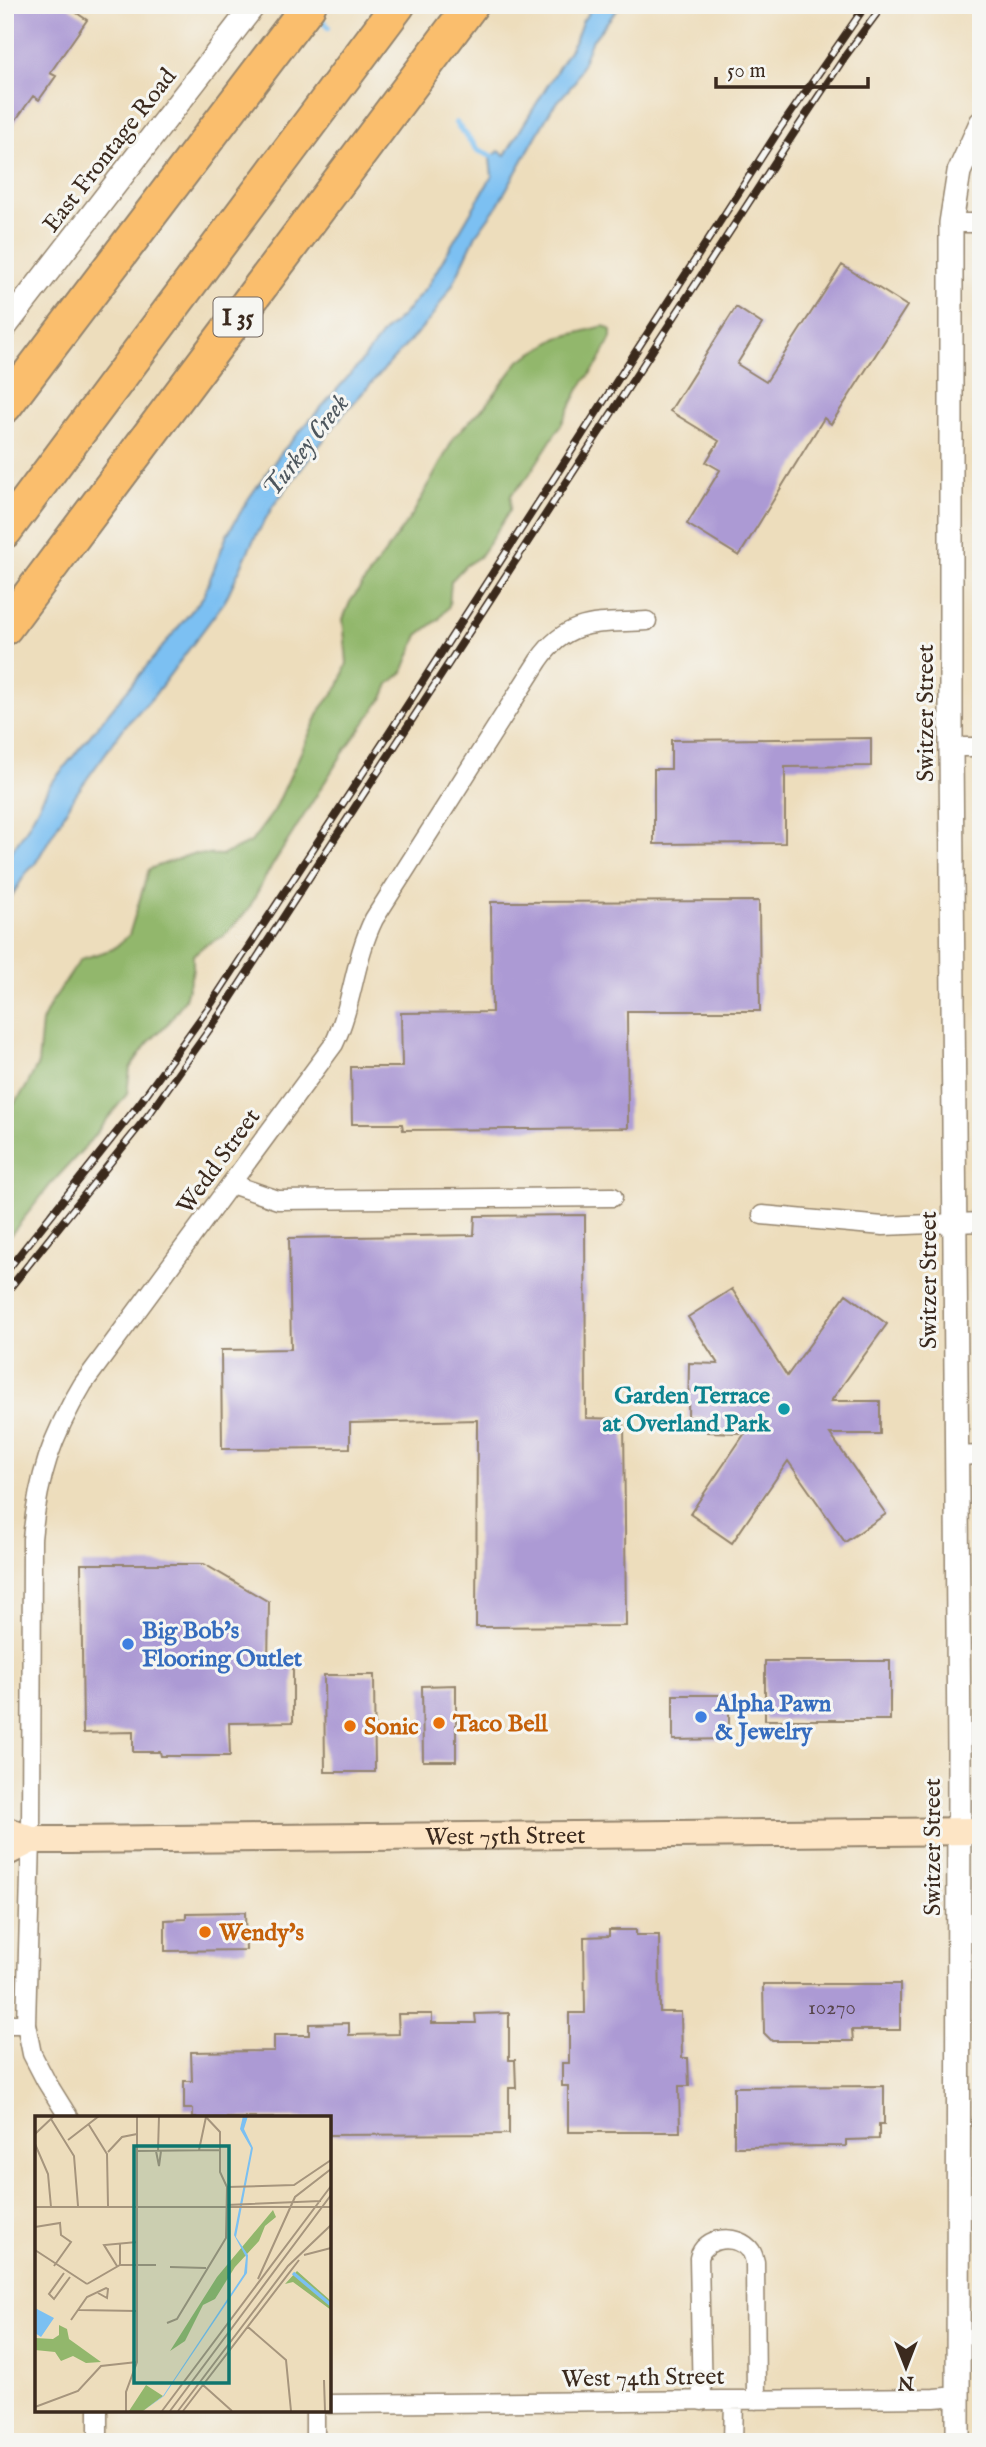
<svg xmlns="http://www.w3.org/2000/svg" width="986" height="2447" font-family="'IM FELL English',serif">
<rect width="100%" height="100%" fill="#f6f6f2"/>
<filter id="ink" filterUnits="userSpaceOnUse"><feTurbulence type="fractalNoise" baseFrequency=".0143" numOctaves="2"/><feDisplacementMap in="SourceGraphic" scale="14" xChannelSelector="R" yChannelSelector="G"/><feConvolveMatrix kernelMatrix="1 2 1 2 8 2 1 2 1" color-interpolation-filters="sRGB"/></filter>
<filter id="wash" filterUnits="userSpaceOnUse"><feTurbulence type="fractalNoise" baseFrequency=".00686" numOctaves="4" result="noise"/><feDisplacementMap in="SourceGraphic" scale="28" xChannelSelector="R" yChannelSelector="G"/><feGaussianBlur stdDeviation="1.57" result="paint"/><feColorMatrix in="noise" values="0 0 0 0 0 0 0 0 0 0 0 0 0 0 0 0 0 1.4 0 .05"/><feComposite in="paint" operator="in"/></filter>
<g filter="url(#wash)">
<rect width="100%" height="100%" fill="#edddbc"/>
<path fill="#92b76c" stroke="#667045" stroke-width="2" d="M604 326 611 330V338L598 364 580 387 562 423 527 478 511 495 510 510 493 537 479 557 465 566 451 581 449 606 439 619 418 635 403 672 389 684 384 696 345 750 267 874 248 910 224 936 205 945 193 955V970L185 999 168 1023 147 1044 130 1068 127 1094 85 1147 51 1184 5 1242V1116L25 1089 38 1064 42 1022 51 1003 81 959 113 949 129 935 149 869 192 854 223 855 251 842 274 811 321 709 339 686 347 663 343 619 350 602 414 512 455 436 486 405 519 361 558 338Z"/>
<path fill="#7bc0f2" stroke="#5b7588" stroke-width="2" d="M594 5H621L591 42 575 82 552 108 497 206 476 235 453 284 431 318 346 411 273 506 252 543 225 601 153 697 126 725 76 794 35 864 26 873 5 907V860L26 830 49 786 203 597 227 535 249 498 280 454 362 361 383 333 402 316 427 287 492 176 490 159 499 151 505 155 576 39 582 22Z"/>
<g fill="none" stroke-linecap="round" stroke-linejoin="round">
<path stroke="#7bc0f2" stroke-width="6" d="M322 20 328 27
M456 123 478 150 498 159"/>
</g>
<g id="blocks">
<path fill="#ac9ad4" d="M5 5H65L87 20 50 73 56 76 39 100 33 96 5 135Z
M842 265 907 306 831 424 824 418 739 556 687 524 720 470 706 462 719 441 670 411 736 307 762 324 737 364 766 382Z
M871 738V766L785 767V843L654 844V769H671V740Z
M759 901 760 1011H627L628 1128 403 1130 402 1124H352L351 1067H402L401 1013 492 1012 491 902Z
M585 1215 586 1418 624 1419 626 1626 476 1627 477 1420 350 1423V1448L222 1449 221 1350 291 1349 289 1238 474 1235 475 1216Z
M732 1289 787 1376 846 1294 887 1324 831 1401H880V1434H830L886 1514 845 1542 788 1461 732 1543 690 1514 745 1433 707 1432V1418L688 1417 689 1363 718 1364 688 1317Z
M81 1564H204L269 1602 268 1666H293V1722L229 1723 230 1756H161L160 1752H133V1732L83 1733Z
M765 1661H890V1720H765Z
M324 1675H374L375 1772H325Z
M456 1685V1761H423L422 1686Z
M673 1695H729V1739L673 1740Z
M245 1912 246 1950 165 1951V1920L186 1919V1913Z
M609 1930H636V1935H659L660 2012H681L682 2058H688L689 2086H679L680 2132H568V2086H562V2063H569V2013H585L584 1937 609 1936Z
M763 1984H900V2030H852L853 2041H772L764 2033Z
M509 2013V2060H515L516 2088H509V2134L329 2135V2118H193V2109H184V2081H192L191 2052 274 2051V2035H309V2024L349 2023V2035L399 2034 398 2014H432V2023H476L475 2014Z
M884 2086V2124H879V2139L846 2140V2146L734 2147V2087Z"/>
</g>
</g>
<g filter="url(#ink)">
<use href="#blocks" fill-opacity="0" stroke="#94846d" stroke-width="2"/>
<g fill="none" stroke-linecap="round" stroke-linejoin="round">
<g stroke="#94846d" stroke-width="21">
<path id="minor" d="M951 223H981
M951 747H981
M231 1184 278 1200 613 1197
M762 1215 883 1226 981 1222
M955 1456 981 1455
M5 2024H26
M69 2118 46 2081 32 2054 26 2024 31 1840 32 1539C38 1477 51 1437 83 1384L334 1044C353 1004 354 959 374 919L539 660C569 617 599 624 647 621
M702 2401 699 2258C704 2236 738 2233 751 2251 753 2254 754 2258 755 2262L756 2400
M329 2404 934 2398 958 2396
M98 2410V2442
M315 2442V2410
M733 2442 734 2400"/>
</g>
<g stroke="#94846d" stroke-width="26">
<path id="tertiary" d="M5 327 254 5
M958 2442 959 1752 951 747V223L959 172 981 123"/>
</g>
<g stroke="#94846d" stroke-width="30">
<g id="secondary">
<path id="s1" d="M5 1830 31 1840H69L981 1831"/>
<path d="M5 1853 31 1840"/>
</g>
</g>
<g stroke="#94846d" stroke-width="37">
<path id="motorway" d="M5 406 309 5
M5 531 398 5
M5 628 471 5"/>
</g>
<use href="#minor" stroke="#fff" stroke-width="18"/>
<use href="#tertiary" stroke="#fff" stroke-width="23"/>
<use href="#secondary" stroke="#fde5c5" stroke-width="26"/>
<use href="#motorway" stroke="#fabe6d" stroke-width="33"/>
<g stroke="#3b2a1e" stroke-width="8">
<path id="rail" d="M5 1273 140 1103 211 1004 388 735 779 130 866 5
M5 1294 150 1113 221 1013 794 133 846 55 883 5"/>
</g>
<use href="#rail" stroke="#f6f6f2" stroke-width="5" stroke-dasharray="16" stroke-linecap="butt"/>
</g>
</g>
<circle fill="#0f9aa8" stroke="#f6f6f2" stroke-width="2.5" cx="784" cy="1409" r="7"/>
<g fill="#3f7fe0" stroke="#f6f6f2" stroke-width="2.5">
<circle cx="128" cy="1644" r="7"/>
<circle cx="701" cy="1717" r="7"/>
</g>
<g fill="#e8710a" stroke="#f6f6f2" stroke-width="2.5">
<circle cx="439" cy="1723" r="7"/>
<circle cx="350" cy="1726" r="7"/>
<circle cx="205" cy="1932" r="7"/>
</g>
<g text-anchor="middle" stroke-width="6" stroke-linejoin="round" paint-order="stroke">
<g font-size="21" fill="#57464c">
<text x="832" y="2014">10270</text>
</g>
<rect fill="#f6f6f2" stroke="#73675e" stroke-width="2" x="213.5" y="297.5" width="49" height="39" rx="5"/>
<g font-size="23" font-weight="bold" fill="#3b2a1e">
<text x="238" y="325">I 35</text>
</g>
<g font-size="24" fill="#3b2a1e" stroke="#f6f6f2">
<text transform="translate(109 150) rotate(-52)" y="8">East Frontage Road</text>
<text transform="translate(925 713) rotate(-90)" y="8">Switzer Street</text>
<text transform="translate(218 1161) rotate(-54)" y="8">Wedd Street</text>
<text transform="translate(928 1280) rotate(-90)" y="8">Switzer Street</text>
<text dy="8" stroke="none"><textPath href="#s1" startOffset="502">West 75th Street</textPath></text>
<text transform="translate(932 1847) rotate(-90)" y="8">Switzer Street</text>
<text transform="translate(643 2377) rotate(-1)" y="8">West 74th Street</text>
</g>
<g font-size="24" font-weight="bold" fill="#0d838f" stroke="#f6f6f2" text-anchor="end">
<text x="770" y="1403">Garden Terrace<tspan x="770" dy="28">at Overland Park</tspan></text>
</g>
<g font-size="24" font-weight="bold" fill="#366cbe" stroke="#f6f6f2" text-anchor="start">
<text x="142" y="1638">Big Bob's<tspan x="142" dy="28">Flooring Outlet</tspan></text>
<text x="715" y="1711">Alpha Pawn<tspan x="715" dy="28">&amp; Jewelry</tspan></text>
</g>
<g font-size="24" font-weight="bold" fill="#c56008" stroke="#f6f6f2" text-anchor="start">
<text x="453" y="1731">Taco Bell</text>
<text x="364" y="1734">Sonic</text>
<text x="219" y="1940">Wendy's</text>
</g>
<g font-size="26" font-style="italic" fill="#4e575e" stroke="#f6f6f2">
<text transform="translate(305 445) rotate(-52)" y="9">Turkey Creek</text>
</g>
</g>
<g transform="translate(35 2116)">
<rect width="296" height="296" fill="#edddbc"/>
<path d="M238 94 241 101 230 110 224 125 200 151 180 183 168 189 150 225 135 235 182 161ZM262 155 296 185V194L258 166 250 168ZM24 209 32 213 34 223 66 246 51 247 38 240 26 245 20 236 0 234V222L18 223 24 219ZM111 269 128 280 108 295H94Z" fill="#92b76c"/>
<path d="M208 0H213L209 13 218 32 201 121 213 139 212 157 129 280 108 295 128 280 209 158 211 141 199 119 216 32 205 13ZM0 192 19 202 6 221 0 217Z" fill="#7bc0f2"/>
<path fill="none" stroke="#7bc0f2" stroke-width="3.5" d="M258 157 296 189"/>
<path fill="none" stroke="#a6957d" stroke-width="2" d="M16 3 39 40 43 90M54 9 72 38 73 90M0 18 19 0M33 24 64 0M0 28 13 58 16 91M164 34 171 1M102 35 185 34M121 35 124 50 126 35M123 35 124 0M73 36 87 21 102 18M192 71 259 69 296 44M191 89 286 85M0 91H296M0 111 25 107 26 119 36 126 19 150M0 134 52 168M269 139 296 132M85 149V127M82 150 69 129 102 126M135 151 171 152M29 157 14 178 19 183 35 161M223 163 260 81 296 53M52 168 85 149H121M44 194 102 195M36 204 52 181 71 172 73 173 72 182 63 177M132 207 142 203 191 122 192 71 185 56V16L170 0M213 211 251 244 256 295M289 264 290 295M168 269 197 295M0 291 43 275 66 250 102 246M91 295V276L102 246V0M127 295 296 70M135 295 296 79M143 295 253 150 296 109M148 295 264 144"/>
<path fill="#0f766e" fill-opacity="0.15" stroke="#0f766e" stroke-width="3.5" d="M99 30H194V267H99Z"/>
<rect width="296" height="296" fill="none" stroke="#3b2a1e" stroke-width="3.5"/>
</g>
<rect width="986" height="2447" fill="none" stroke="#f6f6f2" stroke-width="28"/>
<g transform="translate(906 2367) rotate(180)" stroke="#f6f6f2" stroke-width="5" paint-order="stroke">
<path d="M0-5L12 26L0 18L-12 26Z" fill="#3b2a1e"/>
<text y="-10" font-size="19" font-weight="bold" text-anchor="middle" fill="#3b2a1e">N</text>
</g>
<path d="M716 77v10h152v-10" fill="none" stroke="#3b2a1e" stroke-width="3.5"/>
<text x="727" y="77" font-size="21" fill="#3b2a1e" stroke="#f6f6f2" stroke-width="5" paint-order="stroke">50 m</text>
</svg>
